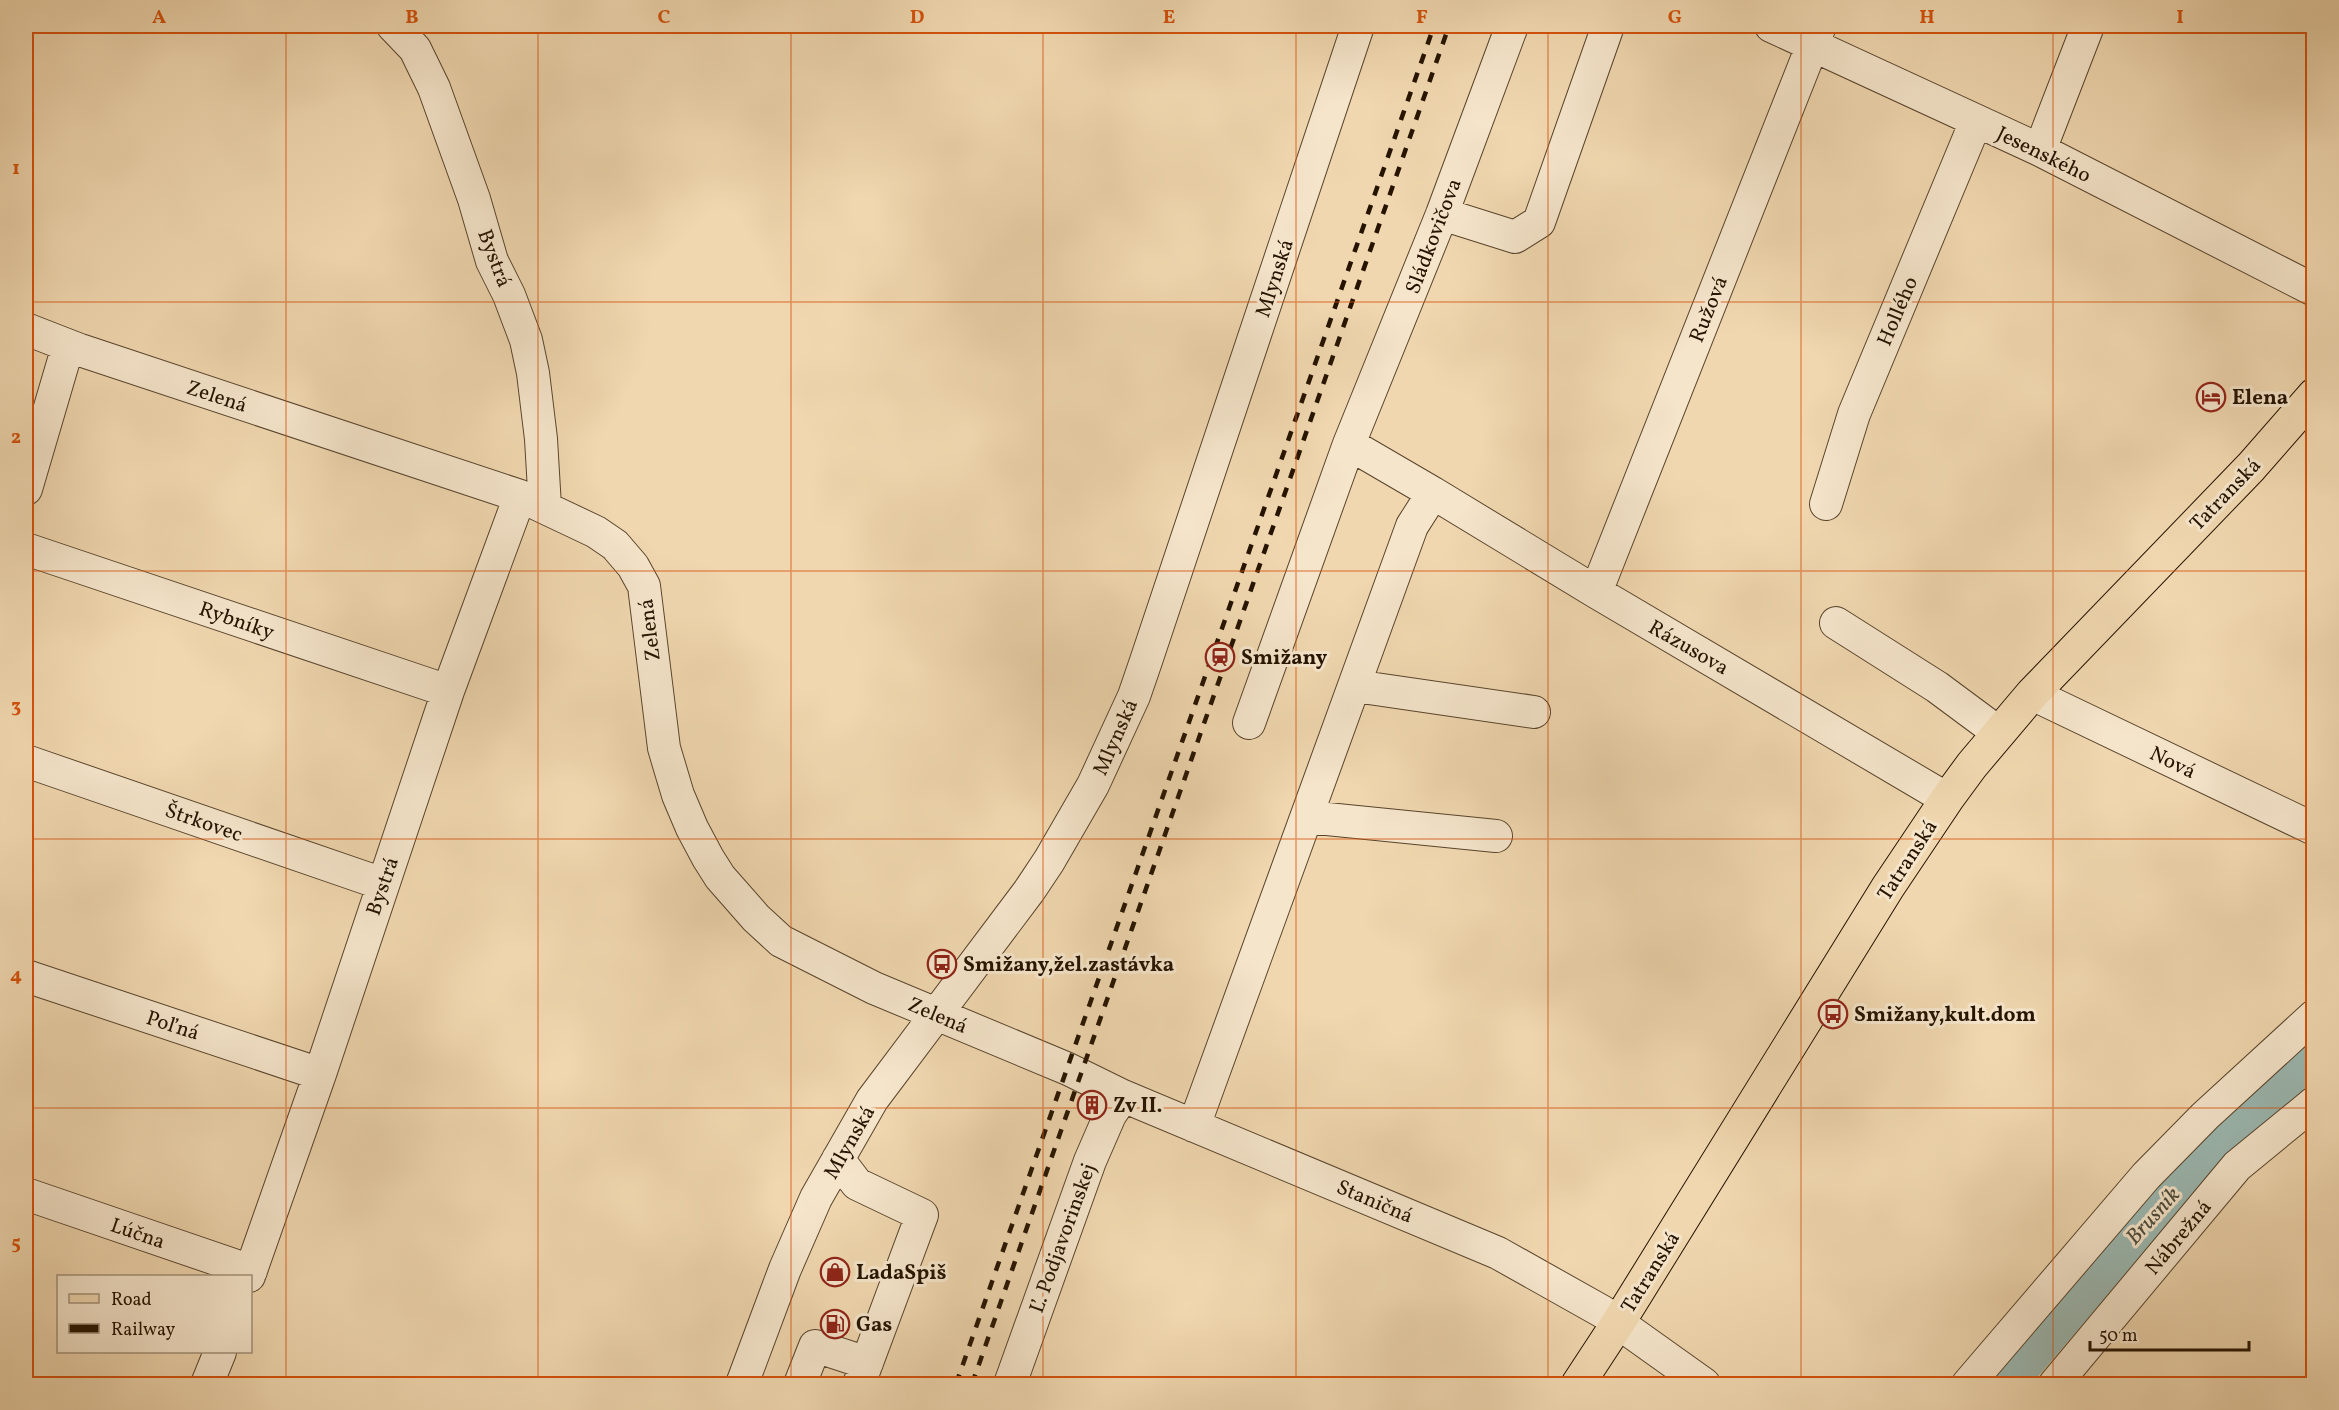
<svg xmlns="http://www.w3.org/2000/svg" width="2339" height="1410" font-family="Vollkorn,serif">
<rect width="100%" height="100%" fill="#f0d7af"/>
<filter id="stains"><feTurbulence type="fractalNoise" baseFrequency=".00333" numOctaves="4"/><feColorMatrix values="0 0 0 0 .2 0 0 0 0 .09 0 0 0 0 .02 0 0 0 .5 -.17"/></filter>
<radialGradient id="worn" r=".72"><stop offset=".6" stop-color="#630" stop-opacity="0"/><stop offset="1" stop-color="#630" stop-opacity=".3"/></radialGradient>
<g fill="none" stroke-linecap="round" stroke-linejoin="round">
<path stroke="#9bb8b1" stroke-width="39" d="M2006 1384 2154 1211 2225 1134 2314 1059"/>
<g stroke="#58442c" stroke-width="34">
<path id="minor" d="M393 26 415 49 434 88 474 199 492 261 509 295 526 340 533 373 541 439 545 507
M1771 26 2040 150 2314 290
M2040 150 2088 26
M1442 214 1515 237 1539 222 1608 26
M26 329 80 350 520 496 596 532 615 545 633 566 644 586 664 748 678 795 692 828 708 858 720 877 756 918 781 941 874 988 1068 1069 1123 1096 1498 1253 1603 1312 1704 1384
M26 489 68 346
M1433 493 1596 592 1947 799
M1826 504 1854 414 1976 121
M26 549 448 691
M1596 592 1820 26
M1836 623 1937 687 1999 733
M1355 686 1534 712
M2032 694 2314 829
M1249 723 1349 444 1442 214 1512 26
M26 761 383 884
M1307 817 1496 836
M26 976 320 1074
M1194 1126 1412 526 1433 493 1349 444
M838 1159 857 1184 922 1215 859 1384
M26 1194 251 1271
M249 1276 320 1074 448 691 520 496
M207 1384 220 1352
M742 1384 785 1269 816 1198 872 1100 1029 891 1049 861 1093 785 1134 696 1146 661 1358 26
M800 1384 815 1346 867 1363
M1010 1384 1090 1161 1110 1115 1123 1096
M1968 1384 2146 1176 2205 1116 2314 1016
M2055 1384 2237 1166 2314 1103"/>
</g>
<g stroke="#251300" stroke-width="35">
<path id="major" d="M1578 1384 1618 1323 1888 887 1947 799 1972 765 2032 694 2251 467 2314 395"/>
</g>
<use href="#minor" stroke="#f5e5cb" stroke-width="32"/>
<use href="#major" stroke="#f0d7af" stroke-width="33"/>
<path stroke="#251300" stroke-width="4.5" stroke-dasharray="10 10" stroke-linecap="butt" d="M956 1384 1434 26
M972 1384 1449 26"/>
</g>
<path fill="none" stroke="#d4520b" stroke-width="1.5" stroke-opacity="0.55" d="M286 26V1384M538 26V1384M791 26V1384M1043 26V1384M1296 26V1384M1548 26V1384M1801 26V1384M2053 26V1384M26 302H2314M26 571H2314M26 839H2314M26 1108H2314"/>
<defs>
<g id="hotel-ring" transform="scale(1.5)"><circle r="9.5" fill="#f5e5cb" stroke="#8f2418" stroke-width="1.5"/><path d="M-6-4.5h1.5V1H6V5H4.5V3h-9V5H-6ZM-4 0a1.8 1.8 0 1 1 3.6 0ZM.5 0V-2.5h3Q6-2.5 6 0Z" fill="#8f2418"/></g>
<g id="station-ring" transform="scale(1.5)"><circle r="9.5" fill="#f5e5cb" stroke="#8f2418" stroke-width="1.5"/><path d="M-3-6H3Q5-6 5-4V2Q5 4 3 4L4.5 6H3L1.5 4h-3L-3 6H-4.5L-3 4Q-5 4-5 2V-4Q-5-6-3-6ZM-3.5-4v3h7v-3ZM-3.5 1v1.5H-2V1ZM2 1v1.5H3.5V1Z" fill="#8f2418"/></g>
<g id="bus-ring" transform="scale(1.5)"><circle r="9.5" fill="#f5e5cb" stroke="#8f2418" stroke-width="1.5"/><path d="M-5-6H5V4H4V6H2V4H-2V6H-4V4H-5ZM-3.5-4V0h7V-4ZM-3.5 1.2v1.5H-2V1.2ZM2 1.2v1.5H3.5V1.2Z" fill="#8f2418"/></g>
<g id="building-ring" transform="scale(1.5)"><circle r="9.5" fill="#f5e5cb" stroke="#8f2418" stroke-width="1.5"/><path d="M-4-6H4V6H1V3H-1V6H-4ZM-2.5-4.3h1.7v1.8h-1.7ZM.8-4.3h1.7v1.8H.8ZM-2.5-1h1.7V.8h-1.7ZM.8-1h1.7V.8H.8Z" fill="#8f2418"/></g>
<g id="shop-ring" transform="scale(1.5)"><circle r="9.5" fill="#f5e5cb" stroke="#8f2418" stroke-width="1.5"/><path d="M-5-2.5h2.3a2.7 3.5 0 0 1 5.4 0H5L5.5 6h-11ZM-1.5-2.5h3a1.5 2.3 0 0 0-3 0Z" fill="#8f2418"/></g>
<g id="fuel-ring" transform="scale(1.5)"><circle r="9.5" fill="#f5e5cb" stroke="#8f2418" stroke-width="1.5"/><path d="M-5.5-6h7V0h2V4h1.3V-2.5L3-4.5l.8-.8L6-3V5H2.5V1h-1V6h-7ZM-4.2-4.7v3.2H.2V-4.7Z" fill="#8f2418"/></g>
</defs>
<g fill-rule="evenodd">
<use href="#hotel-ring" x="2211" y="397"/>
<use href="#station-ring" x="1220" y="657"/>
<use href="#bus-ring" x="942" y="964"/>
<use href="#bus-ring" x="1833" y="1014"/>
<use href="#building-ring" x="1092" y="1105"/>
<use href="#shop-ring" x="835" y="1272"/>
<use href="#fuel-ring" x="835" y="1324"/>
</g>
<g text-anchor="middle" stroke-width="6" stroke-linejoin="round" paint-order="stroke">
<g font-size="21" fill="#251300" stroke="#f5e5cb">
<text transform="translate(2044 154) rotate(26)" y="7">Jesenského</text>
<text transform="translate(1433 236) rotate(-69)" y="7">Sládkovičova</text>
<text transform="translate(495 258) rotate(69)" y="7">Bystrá</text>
<text transform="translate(1274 278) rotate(-72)" y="7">Mlynská</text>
<text transform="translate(1708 309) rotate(-68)" y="7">Ružová</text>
<text transform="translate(1897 311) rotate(-67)" y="7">Hollého</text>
<text transform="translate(217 396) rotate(18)" y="7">Zelená</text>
<text transform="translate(2225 494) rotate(-46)" y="7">Tatranská</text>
<text transform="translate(237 620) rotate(19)" y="7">Rybníky</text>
<text transform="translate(649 630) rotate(-97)" y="7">Zelená</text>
<text transform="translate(1689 647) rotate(30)" y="7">Rázusova</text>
<text transform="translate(1115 737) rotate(-66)" y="7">Mlynská</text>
<text transform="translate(2173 762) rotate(26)" y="7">Nová</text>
<text transform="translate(204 822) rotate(19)" y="7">Štrkovec</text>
<text transform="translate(1907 860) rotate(-57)" y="7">Tatranská</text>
<text transform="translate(382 886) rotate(-71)" y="7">Bystrá</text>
<text transform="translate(938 1015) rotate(23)" y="7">Zelená</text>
<text transform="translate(173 1025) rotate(18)" y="7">Poľná</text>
<text transform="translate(849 1142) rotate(-60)" y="7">Mlynská</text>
<text transform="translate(1375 1201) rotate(23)" y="7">Staničná</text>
<text transform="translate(138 1233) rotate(19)" y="7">Lúčna</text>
<text transform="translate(2178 1237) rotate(-50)" y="7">Nábrežná</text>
<text transform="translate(1062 1238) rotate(-70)" y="7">Ľ. Podjavorinskej</text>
<text transform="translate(1650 1272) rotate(-58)" y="7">Tatranská</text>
</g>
<g font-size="21" font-weight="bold" fill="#251300" stroke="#f5e5cb" text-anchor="start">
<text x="2232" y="404">Elena</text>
<text x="1241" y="664">Smižany</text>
<text x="963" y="971">Smižany,žel.zastávka</text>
<text x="1854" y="1021">Smižany,kult.dom</text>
<text x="1113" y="1112">Zv II.</text>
<text x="856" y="1279">LadaSpiš</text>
<text x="856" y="1331">Gas</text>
</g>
<g font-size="22" font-style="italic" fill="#4e4d3e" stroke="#f5e5cb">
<text transform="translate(2152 1215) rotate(-48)" y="8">Brusník</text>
</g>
</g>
<rect width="2339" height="1410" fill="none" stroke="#f0d7af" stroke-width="66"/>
<rect x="57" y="1275" width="195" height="78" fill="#f5e5cb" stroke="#a2917a" stroke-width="1.5"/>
<rect x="69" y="1294" width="30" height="9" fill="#f0d7af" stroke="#a2917a" stroke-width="1.5"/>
<text x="111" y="1305" font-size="18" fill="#251300">Road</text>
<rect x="69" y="1324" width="30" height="9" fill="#251300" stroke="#a2917a" stroke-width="1.5"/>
<text x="111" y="1335" font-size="18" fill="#251300">Railway</text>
<path d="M2090 1341v9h159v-9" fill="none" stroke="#251300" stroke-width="3"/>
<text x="2099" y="1341" font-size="18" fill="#251300" stroke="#f5e5cb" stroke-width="4.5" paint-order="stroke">50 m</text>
<rect x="33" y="33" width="2273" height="1344" fill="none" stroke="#d4520b" stroke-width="2"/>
<g font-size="20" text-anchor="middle" font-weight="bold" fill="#d4520b">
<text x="159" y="23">A</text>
<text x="412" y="23">B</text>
<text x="664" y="23">C</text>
<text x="917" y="23">D</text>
<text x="1169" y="23">E</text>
<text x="1422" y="23">F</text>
<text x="1675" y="23">G</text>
<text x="1927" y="23">H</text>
<text x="2180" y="23">I</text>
<text x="16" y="174">1</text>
<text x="16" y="443">2</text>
<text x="16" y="712">3</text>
<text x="16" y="981">4</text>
<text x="16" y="1249">5</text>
</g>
<rect width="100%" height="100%" filter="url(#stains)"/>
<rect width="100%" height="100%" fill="url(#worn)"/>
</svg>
